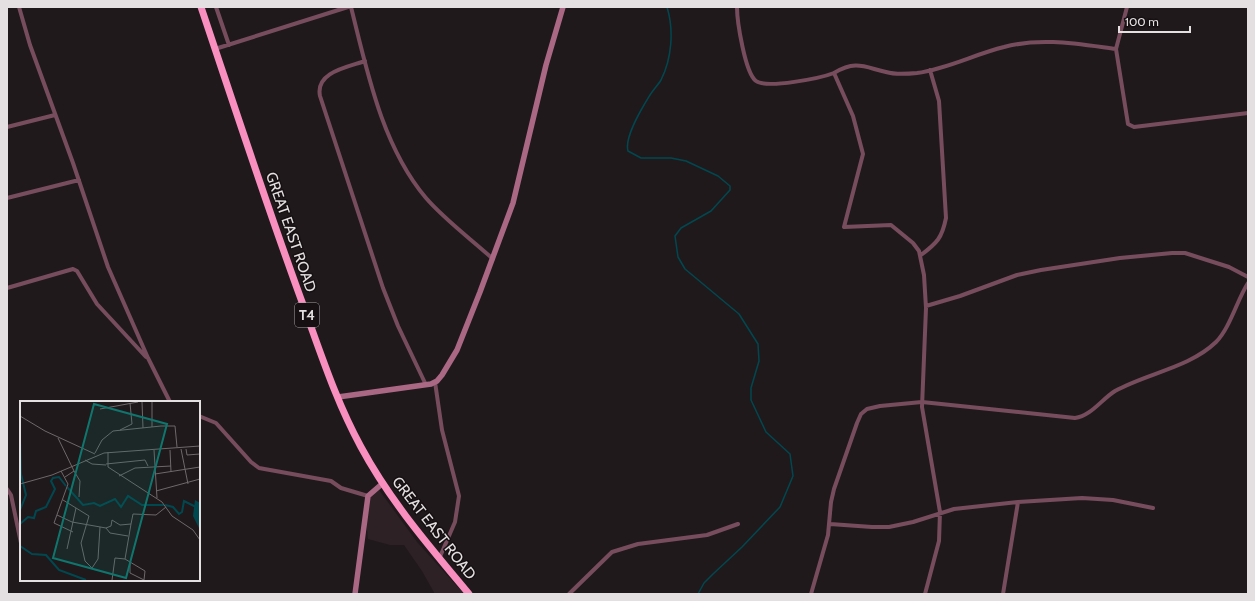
<svg xmlns="http://www.w3.org/2000/svg" width="1255" height="601" font-family="Cabin,sans-serif">
<rect width="100%" height="100%" fill="#1f191c"/>
<path fill="#2d2126" d="M379 490 417 542 464 594H435L422 571 404 545H390L368 539 366 519 369 497Z"/>
<g fill="none" stroke-linecap="round" stroke-linejoin="round">
<path stroke="#004850" stroke-width="1.5" d="M667 7C674 30 672 58 661 80 658 85 653 90 650 95 642 108 624 137 628 151L641 158H671L686 161 718 176 730 186V190L711 211 681 228 675 236 678 257 685 269 739 314 758 344 759 361 751 388V400L766 432 790 454 793 476 780 507 742 547 713 574 704 583 698 594"/>
<path stroke="#774d5e" stroke-width="4" d="M19 7 30 45 73 163 108 267 148 358 170 402
M216 7 229 45
M351 7C367 71 382 146 426 198 445 220 471 239 493 259
M737 7C737 21 745 73 756 81 767 89 821 78 834 73L853 116 863 154 844 227 891 225 913 243 919 251 924 275 926 308 922 407 940 512 939 541 925 594
M1127 7 1116 49 1128 124 1134 127 1248 113
M215 49 348 7
M365 61C348 67 315 72 320 96L383 288 398 326 426 385
M834 73C856 60 864 67 886 72 896 75 907 74 917 73 947 69 975 54 1004 47 1041 37 1078 44 1116 49
M7 127 55 115
M7 198 79 180
M921 255C937 243 942 238 946 218L939 101 930 70
M7 288 73 269 77 271 97 304 146 357
M926 306 960 296 1017 275 1041 270 1120 258 1172 253H1185L1229 267 1248 277
M435 382 442 430 459 496 455 522 439 559
M199 416 216 423 251 462 259 468 331 481 341 488 368 496
M7 489 11 495 21 543
M830 524 872 527H889L913 522 954 509 1018 502 1082 498 1113 500 1153 508
M569 594 612 552 638 544 707 535 738 524
M811 594 828 535 831 502 834 489 857 423 861 414 867 409 880 406 922 402 1075 418C1091 416 1102 399 1115 391 1147 373 1189 368 1216 342 1230 328 1237 300 1248 283
M1003 594 1018 502"/>
<path stroke="#ab6885" stroke-width="5.5" d="M338 397 431 384 437 381 442 375 457 350 480 292 513 203 546 65 563 7
M355 594 368 496 383 483"/>
<path stroke="#f98fbe" stroke-width="7" d="M201 7C235 108 268 210 305 310 322 357 337 403 361 447 390 501 430 547 469 594"/>
</g>
<g text-anchor="middle" stroke-width="3" stroke-linejoin="round" paint-order="stroke">
<rect fill="#161013" stroke="#a6a1a3" stroke-width="1" x="295" y="303" width="24" height="24" rx="3"/>
<g font-size="14" font-weight="bold" fill="#e4dfe1">
<text x="307" y="320">T4</text>
</g>
<g font-size="15" fill="#e4dfe1" stroke="#161013">
<text transform="translate(291 232) rotate(71)" y="5">GREAT EAST ROAD</text>
<text transform="translate(434 528) rotate(52)" y="5">GREAT EAST ROAD</text>
</g>
</g>
<g transform="translate(20 401)">
<rect width="180" height="180" fill="#1f191c"/>
<path d="M175 99 180 102V129L173 115Z" fill="#004850"/>
<path fill="none" stroke="#004850" stroke-width="2" d="M0 39 1 73 6 94 0 109M47 86 63 104 74 102 80 105 95 98 101 106 108 95 122 104H144M145 104 153 106 159 113 162 111 164 100 176 106M0 123 8 116 14 117 16 110 26 106 35 88 31 80 33 77 39 76 46 85M0 145 12 153 26 154 39 169 66 179"/>
<path fill="none" stroke="#6e686b" stroke-width="1" d="M122 1 123 27M132 1V26M80 8 118 1M0 15 25 30 75 53M100 29 112 23 110 2M38 37 54 70 45 76M161 48 168 83M166 48 167 54 180 53M134 49 137 97M150 49 151 71M88 51V66L142 101 152 115 173 129 180 139M75 52 82 39 93 30 141 25H155L157 46M65 59 72 63 86 64M86 63 125 59 128 65M41 70 48 83 34 122 53 131M54 70 60 80 59 96M135 73 180 66M99 75 115 67 151 65M0 83 32 74 84 52 180 45M136 90 180 78M43 99 69 115 61 142 65 160 72 167 78 158 80 126M37 114 52 121 86 127 91 125 92 119 100 124 111 123 113 113 136 114 146 106M86 127 90 132 108 135M47 148 56 107M105 158 111 123M110 161V172L124 179M92 179 95 157 105 158 125 170 124 179"/>
<path fill="#0f766e" fill-opacity="0.15" stroke="#0f766e" stroke-width="2" d="M74 3 147 23 106 177 33 157Z"/>
<rect width="180" height="180" fill="none" stroke="#e4dfe1" stroke-width="2"/>
</g>
<rect width="1255" height="601" fill="none" stroke="#e4dfe1" stroke-width="16"/>
<path d="M1119 26v6h71v-6" fill="none" stroke="#e4dfe1" stroke-width="2"/>
<text x="1125" y="26" font-size="12" fill="#e4dfe1" stroke="#161013" stroke-width="3" paint-order="stroke">100 m</text>
</svg>
